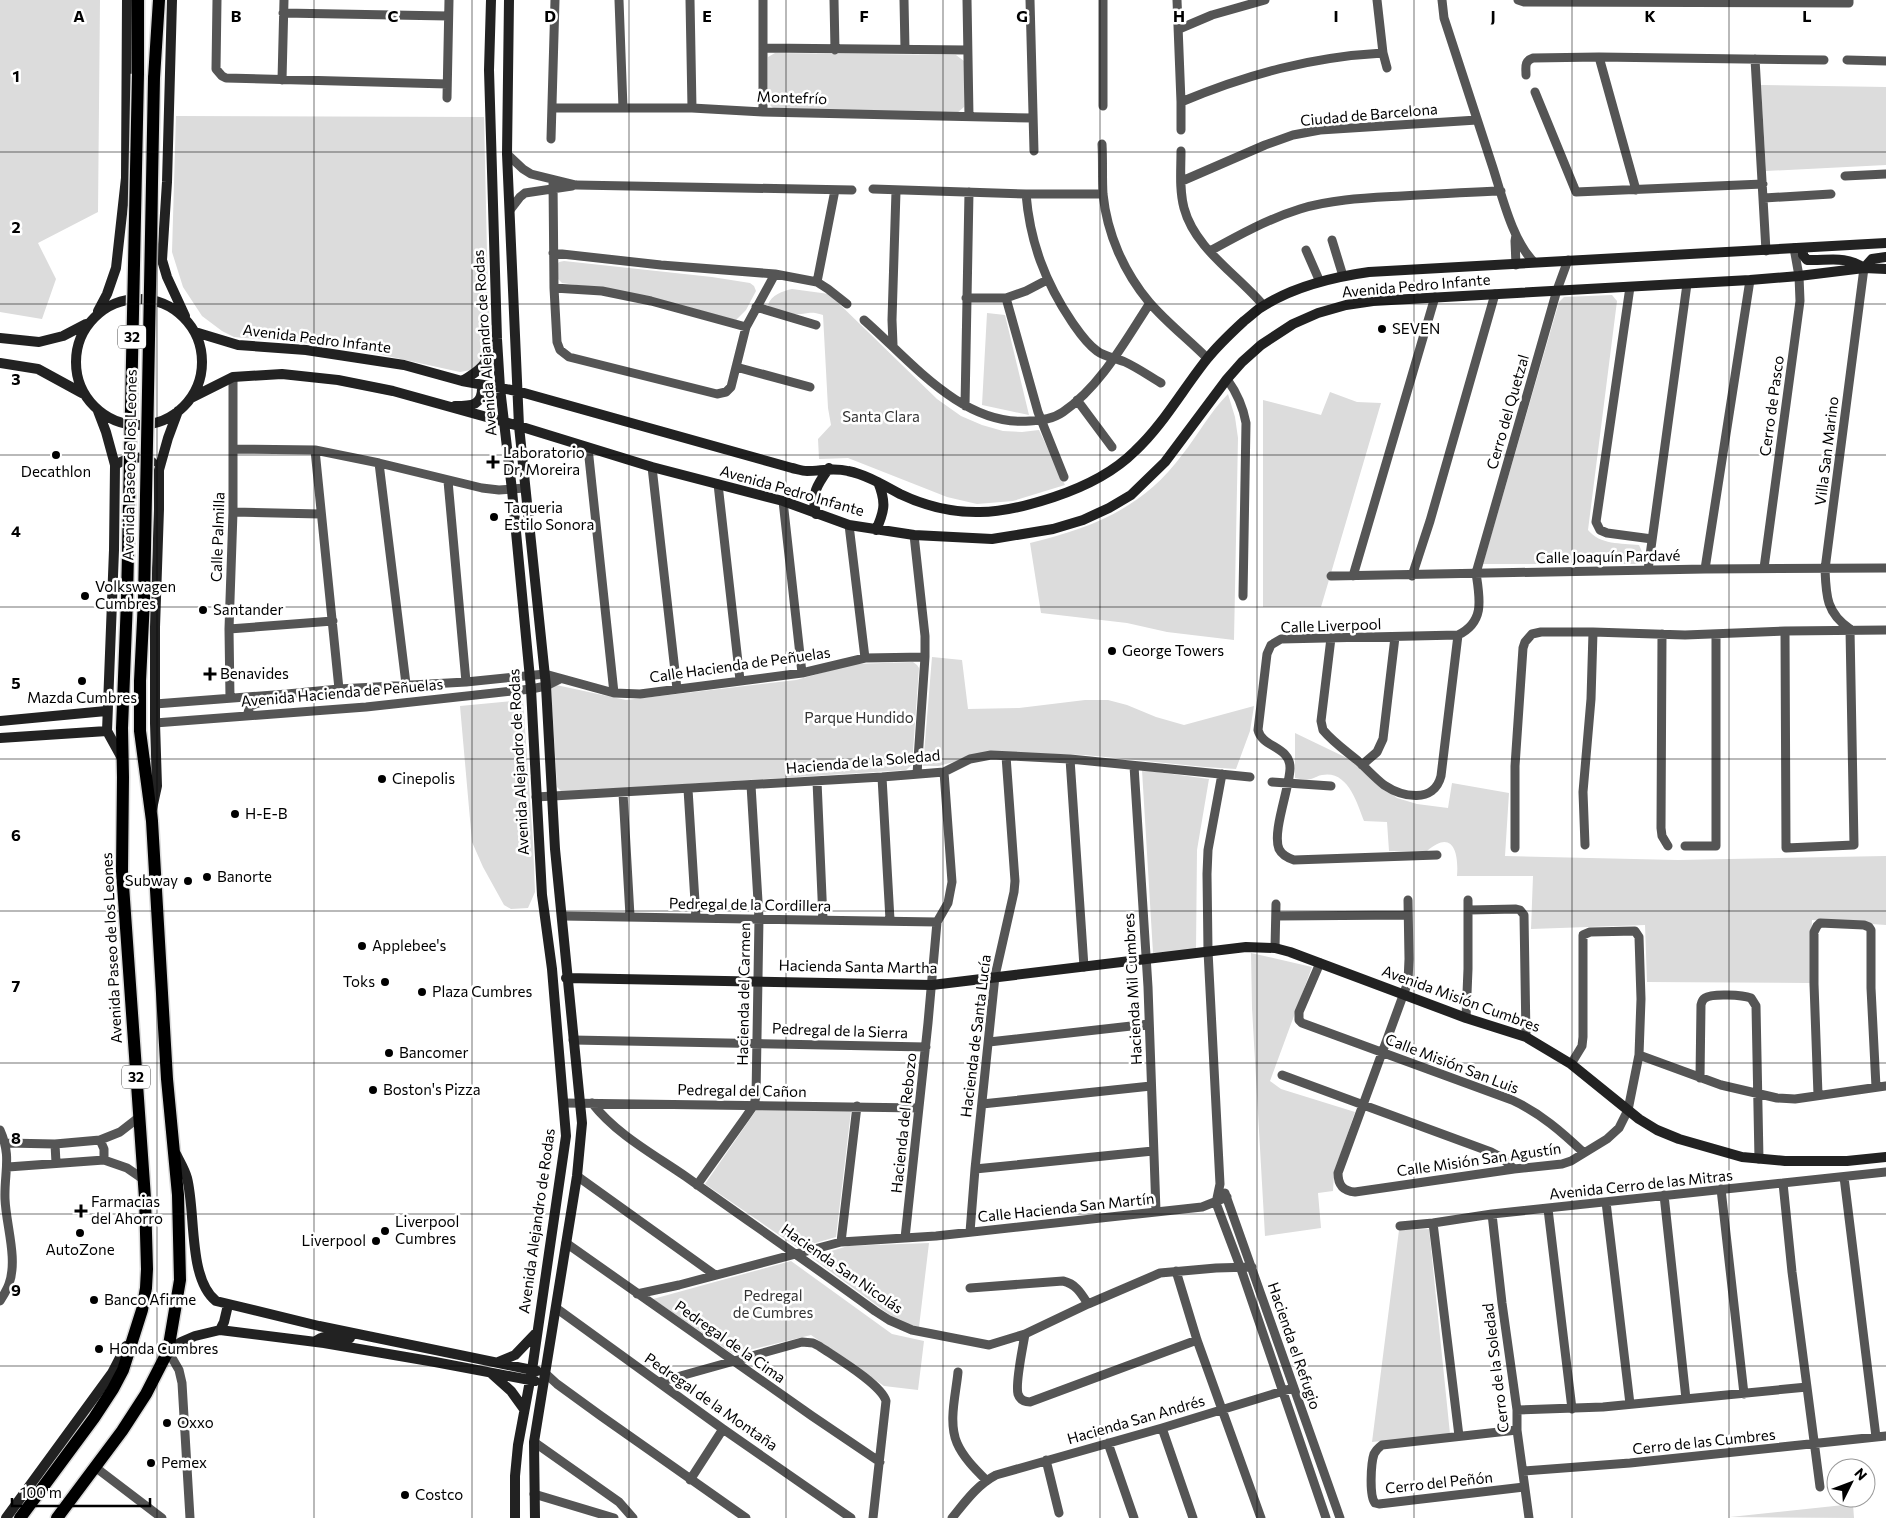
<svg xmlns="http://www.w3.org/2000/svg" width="1886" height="1518" font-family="Commissioner,sans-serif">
<rect width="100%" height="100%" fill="#fff"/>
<path fill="#dcdcdc" d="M0 0H100L98 212 38 243 56 279 42 319 0 312Z
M775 53 956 55 964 61V107L957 113 773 108 768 103V57Z
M1761 85 1886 87V165L1766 171Z
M176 116 484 117 488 297 491 336 486 358 471 370 460 372 346 347 234 337 222 331 202 316 183 287 172 252Z
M564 261 712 277 750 283 754 286 756 291 746 310 736 320 620 291 562 283 558 279 556 266 559 262Z
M792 289 829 294 937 399 961 416 982 425 1003 431 1022 432 1039 430 1065 485 1013 501 977 504 947 497 848 458 819 459 818 439 831 425 828 408 823 315C808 310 807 315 794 314 786 314 777 311 770 309L768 305C771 295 783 291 792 289Z
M1612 295 1617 301 1588 530C1600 545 1621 543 1639 545L1643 554 1638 564H1483L1559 302 1564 297Z
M987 313 1005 315 1029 415 982 405Z
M1330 392 1357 402 1381 403 1321 607H1263V400L1321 415Z
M1228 394 1235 417 1238 438 1234 640 1167 632 1127 623 1041 613 1030 543C1092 528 1143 508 1182 455 1198 435 1210 412 1228 394Z
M932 657 962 660 968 709 1019 708 1085 700H1108L1127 705 1156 717 1184 725 1254 706 1250 731 1236 769 1205 767 1085 755 989 752 939 766H923Z
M913 662 917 665 919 668 912 765 906 770 562 792 557 787 551 688 556 685 626 700 796 680 854 664Z
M523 700 533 842 535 892 528 908 511 909 504 905 483 867 472 842 460 706Z
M1295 733 1349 759 1397 798 1417 804 1448 808 1452 783 1509 793 1505 856 1678 860 1886 856V925L1812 920 1810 983 1647 982 1645 925 1531 929 1533 876H1457C1459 851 1452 829 1427 851H1389L1387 822 1364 821C1357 803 1348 770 1322 775 1319 775 1315 778 1311 779 1306 780 1300 779 1295 778Z
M1142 770 1209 779 1197 850 1196 950 1153 953Z
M1251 953 1312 967 1270 1081 1281 1089 1355 1112 1334 1173 1333 1191 1318 1193 1321 1228 1265 1236 1252 1008Z
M757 1109 851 1111 836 1237 798 1248 705 1184Z
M1429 1229 1450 1434 1372 1442 1399 1230Z
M929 1243 919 1327 898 1321 811 1257 848 1246Z
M791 1261 892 1334 924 1341 918 1390 884 1386 811 1335 733 1354 653 1299Z
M1853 1504 1854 1518 1730 1517Z"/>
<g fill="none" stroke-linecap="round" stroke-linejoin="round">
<g stroke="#dbdbdb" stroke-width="15">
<path id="primary" d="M138 74V0
M154 78 159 0
M20 1518 94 1418 113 1389 123 1370 142 1310 146 1288 147 1269 145 1198 122 871 123 777 122 728 127 600
M57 1518 122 1431 146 1394 168 1351 180 1280 178 1195 167 1079 152 821 140 731V681L144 600"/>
</g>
<path stroke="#555" stroke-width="9" d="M217 0 216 69 222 76 226 78 447 84
M619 0 623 108
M690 0 692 108
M763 0V112
M834 0 835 50
M904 0 905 49
M967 0 969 116
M1030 0 1034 151
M1177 0 1181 102V130
M1377 0 1383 53 1387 68
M1442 0 1444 18C1460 68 1477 118 1493 168 1502 196 1513 242 1534 262
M1518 0 1524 2 1849 3V0
M283 13 448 16
M1179 29 1212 15 1265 0
M763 48 967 50
M1599 57 1636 190
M1755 59 1766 251
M1847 60 1886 61
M1526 75C1526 67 1524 61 1533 58L1599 57 1824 60
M282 80 284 0
M1535 92 1576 192 1763 184
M447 98 449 0
M1181 102C1248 74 1311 57 1383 53
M1103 106V0
M553 108H692L763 112 1032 118
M551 139 555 0
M1102 144C1103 161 1102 178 1103 194 1107 234 1124 272 1149 302 1166 322 1188 339 1207 358
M1181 151C1181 169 1179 190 1184 208 1195 249 1237 274 1263 305
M507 154 523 169 531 174 576 185 852 190
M1845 176 1886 174
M553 180 554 288 557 342 560 350 569 357 717 394 726 392 731 387 746 327 775 274
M1182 181 1265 145 1293 135 1320 130 1477 120
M873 189 1026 194H1103
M1026 194C1030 242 1045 282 1072 322 1079 332 1086 343 1097 351 1105 357 1116 358 1125 362 1138 368 1149 376 1161 383
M1764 198 1831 194
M510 210 520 197 525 193 572 186
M1332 240 1343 276
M1306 250 1320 282
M1210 251C1239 235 1268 219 1300 209 1333 199 1368 198 1402 196 1435 194 1468 192 1501 191
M553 253 661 265 775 274 817 282 828 289 847 304
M1516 265 1515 241 1516 235
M817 282 835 190
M1630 287 1596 522 1600 530 1607 533 1652 539
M554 288 602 291 651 301 746 327
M966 298H1006L1026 291 1047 280
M1006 298 1038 412 1064 477
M756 307 816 325
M864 320C910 360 962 427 1030 421 1042 420 1053 419 1063 412 1101 386 1125 341 1150 303
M893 345 892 320 896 191
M736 367 810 387
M1227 379C1237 393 1243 406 1246 423L1243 596
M1077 400 1112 447
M965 406 969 192
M588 448 614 693
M234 449 315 450 379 463 482 488 499 490 525 488
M315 450 339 689
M379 463 406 684
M652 467 677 689
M448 481 466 682
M718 484 740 680
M783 501 802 673
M233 512 320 514
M849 525 865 658
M914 535 925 636V657L917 774
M1764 568 1800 301 1799 276 1794 248
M1705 569 1750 280
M1648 570 1687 284
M1331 576 1705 569 1886 568
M1353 576 1435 297
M1412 576 1430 521 1495 294
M229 629 333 621
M1785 631 1786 848 1854 845 1850 629C1826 613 1826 595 1825 569L1864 268
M1662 634 1661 828 1662 836 1668 846
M1331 638 1321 721 1323 730C1333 742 1346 751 1358 761 1367 769 1375 778 1384 785 1402 797 1434 804 1441 776L1458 635
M230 698 229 629 233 512V377
M155 704 287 694 339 689 466 682 545 674 614 693 640 694 802 673 865 658 925 657
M247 716 250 706 270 699
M155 723 366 707 531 689 546 686 560 679
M1070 759 1084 967
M1362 765 1377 752 1383 739 1395 637
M1134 766 1148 987 1156 1211
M1222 774 1208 850 1207 874 1208 951 1220 1184 1216 1203 1241 1269 1326 1518
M882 777 890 920
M817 781 823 920
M1272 782 1331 786
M688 789 696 918
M623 793 630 916
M536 797 882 777 944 772 970 759 991 755 1070 759 1250 777
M1585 845 1583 792 1591 699 1593 632
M1685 846H1716V634
M1515 848V766L1523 648 1525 642 1532 634 1541 632H1593L1685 635 1785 631 1886 630
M1437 855 1294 860C1288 858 1282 855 1279 849 1272 832 1289 790 1290 769 1291 746 1262 748 1258 730L1267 654 1271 645 1281 639 1458 635C1485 622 1480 599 1476 573L1557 290 1568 260
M1408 900 1409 959 1408 982 1338 1173C1338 1185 1343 1191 1355 1192L1514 1169 1562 1164 1571 1161 1607 1139 1619 1128 1628 1110 1639 1055 1641 999 1639 937 1635 931 1590 932 1583 935V1037L1582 1046 1571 1064
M1469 910 1516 909 1520 910 1524 915 1526 1037
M562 916 937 922
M1276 916 1408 915
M937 922 948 903 952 882 944 772
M1275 948 1276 904
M1320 963 1299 1012V1020L1302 1023 1512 1100C1540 1113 1562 1132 1584 1153
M1466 1018 1468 969V900
M573 1040 926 1047
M989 1042 1149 1024
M1639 1055 1721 1085 1777 1098 1795 1099 1886 1086
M1282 1075 1491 1152 1502 1158 1514 1169
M1700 1078 1701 1005C1702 1001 1702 1000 1705 998 1712 993 1743 995 1751 998L1756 1006 1759 1159
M1818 1095 1814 984V932L1817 926 1820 923 1864 925 1869 927 1871 930V988L1876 1087
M564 1103 919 1108
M592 1103C616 1134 653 1154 685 1176 748 1221 812 1265 875 1311L889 1320 912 1330 989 1345 1025 1334 1088 1304 1160 1273 1216 1268 1252 1267
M982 1104 1151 1086
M0 1130C12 1157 4 1172 5 1199 6 1225 18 1259 9 1284 7 1290 3 1296 0 1301
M100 1140 104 1149V1160
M6 1143 55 1144 100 1140 120 1132 138 1118
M55 1144 56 1163
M8 1167 104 1160 127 1168 143 1179
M975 1169 1153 1151
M577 1176 715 1275
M1844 1177 1876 1437
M1783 1183 1792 1272 1820 1487
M697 1185 745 1118 754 1105 756 1096 759 918 751 785
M1721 1189 1744 1394
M1225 1193 1340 1518
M1664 1195 1686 1399
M1606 1202 1630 1404
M1548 1209 1572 1409
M1492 1214 1502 1303 1517 1410V1430L1529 1518
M1433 1223 1459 1436
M1400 1226 1433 1223 1492 1214 1886 1172
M970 1232 975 1169 995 976 1014 892 1015 881 1006 756
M905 1238 928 1023 937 922
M841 1242 857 1106
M566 1243 812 1416 880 1462
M1176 1271 1197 1340 1261 1518
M970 1288 1063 1281C1076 1284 1081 1293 1088 1304
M637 1294 679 1285 841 1242 936 1236 1202 1207 1227 1197
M556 1308 723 1429 851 1518
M1025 1334C1023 1347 1015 1383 1018 1394 1020 1400 1024 1402 1030 1402L1197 1340
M168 1351 179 1370 182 1383 190 1518
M958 1372C956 1394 948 1422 957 1443 963 1457 975 1469 986 1480
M545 1373 557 1384 601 1416 746 1518
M659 1382 802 1342 813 1343 819 1346C835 1357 881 1384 886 1401L873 1518
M1517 1410 1603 1407 1807 1387
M1162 1428 1193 1518
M1517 1430 1382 1445C1378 1448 1376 1450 1374 1454 1371 1463 1369 1496 1375 1503L1379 1504 1524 1487
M534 1442 619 1502 633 1518
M1108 1443 1134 1518
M1046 1460 1059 1513
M95 1467 162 1518
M1523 1471 1630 1463 1886 1436
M690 1480 723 1429
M534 1494 614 1518
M952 1518C965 1502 977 1485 996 1475L1162 1428 1293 1388"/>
<path stroke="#222" stroke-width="10" d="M172 0 167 182 162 260 167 277 185 316
M491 0 489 70 497 339 500 388 512 490 531 689 542 895 552 969 566 1136 532 1370 518 1445 515 1476V1518
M509 0 507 154 519 426 546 686 555 849 582 1123 577 1176 534 1442 535 1518
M1803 248V255L1807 260C1828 261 1845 255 1864 268L1872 259 1886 257
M76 362a63 63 0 1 1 126 0a63 63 0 1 1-126 0Z
M98 311 107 294 116 268 126 178 127 0
M195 332 238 345 306 350 404 365 462 381 517 391 792 468C797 469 802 471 807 471 821 471 833 467 848 471 867 475 883 485 900 494 923 505 950 512 976 512 1002 513 1030 505 1054 497 1084 487 1112 474 1135 451 1163 425 1183 389 1207 359 1218 345 1231 333 1244 321 1251 316 1257 309 1265 305 1296 286 1333 277 1369 272L1886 243
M0 338 39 342 63 336 86 324
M0 363 38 369 82 393
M462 381C481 370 487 364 495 343
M191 398 233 377 282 374 338 380 393 391 519 426 652 467 783 501 849 525 914 535 992 539 1053 529 1083 520 1109 508 1131 495 1165 462 1227 379 1242 362 1261 345 1293 324 1318 313 1346 305 1373 301 1750 280 1799 276 1864 268 1886 269
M455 406C472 406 483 406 482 385
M98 411 106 432 115 465 114 550 107 731 123 760
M115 465C127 458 139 454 152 462
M816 514C811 493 817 485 829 468
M876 530C885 510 886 502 878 482
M0 721 106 711
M0 738 107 731
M152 809 157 786 155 723V627L159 509V470L168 438 178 411
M566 978 932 985 1246 947 1275 948 1290 952 1466 1018 1526 1037 1571 1064 1639 1119 1657 1130 1679 1139 1742 1157 1785 1161H1847L1886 1157
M176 1154C180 1162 185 1170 187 1178 196 1213 188 1279 216 1301L319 1326 537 1371
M220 1330 224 1322 228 1305
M315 1342C326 1332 337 1339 350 1338
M168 1351 181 1342 195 1336 220 1330 324 1343 435 1362 535 1381
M498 1362 515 1355 537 1332
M492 1374 511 1391 524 1409
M6 1518 112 1373 126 1346"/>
<use href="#primary" stroke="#000" stroke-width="12"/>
<g stroke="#dbdbdb" stroke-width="15" stroke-linecap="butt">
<path id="primary-bridge" d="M127 600 138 74
M144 600 154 78"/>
</g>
<use href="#primary-bridge" stroke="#000" stroke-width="12"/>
</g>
<path fill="none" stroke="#000" stroke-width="1" stroke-opacity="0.55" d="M157 0V1518M314 0V1518M472 0V1518M629 0V1518M786 0V1518M943 0V1518M1100 0V1518M1257 0V1518M1414 0V1518M1572 0V1518M1729 0V1518M0 152H1886M0 304H1886M0 455H1886M0 607H1886M0 759H1886M0 911H1886M0 1063H1886M0 1214H1886M0 1366H1886"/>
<g fill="#000" stroke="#fff" stroke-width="2">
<circle cx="1382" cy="329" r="5"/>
<circle cx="56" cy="455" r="5"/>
<path d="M490.5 454.5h5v5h5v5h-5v5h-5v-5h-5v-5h5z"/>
<circle cx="494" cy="517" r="5"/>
<circle cx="85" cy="596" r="5"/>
<circle cx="203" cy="610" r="5"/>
<circle cx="1112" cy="651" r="5"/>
<path d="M207.5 666.5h5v5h5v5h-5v5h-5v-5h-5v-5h5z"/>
<circle cx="82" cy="681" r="5"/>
<circle cx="382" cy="779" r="5"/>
<circle cx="235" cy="814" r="5"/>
<circle cx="207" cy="877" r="5"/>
<circle cx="188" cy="881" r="5"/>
<circle cx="362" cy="946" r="5"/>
<circle cx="385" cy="982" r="5"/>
<circle cx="422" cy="992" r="5"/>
<circle cx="389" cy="1053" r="5"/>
<circle cx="373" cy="1090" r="5"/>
<path d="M78.5 1203.5h5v5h5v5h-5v5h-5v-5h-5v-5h5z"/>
<circle cx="385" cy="1231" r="5"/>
<circle cx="80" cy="1233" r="5"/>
<circle cx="376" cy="1241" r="5"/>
<circle cx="94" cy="1300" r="5"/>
<circle cx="99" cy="1349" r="5"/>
<circle cx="167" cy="1423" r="5"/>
<circle cx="151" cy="1463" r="5"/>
<circle cx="405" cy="1495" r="5"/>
</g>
<g text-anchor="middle" stroke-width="5" stroke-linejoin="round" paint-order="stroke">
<g fill="#fff" stroke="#4c4c4c" stroke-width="1">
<rect x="118" y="325.5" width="28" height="23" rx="4"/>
<rect x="122" y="1065.5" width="28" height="23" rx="4"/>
</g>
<g font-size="14" font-weight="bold" fill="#000">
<text x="132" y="342">32</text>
<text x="136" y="1082">32</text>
</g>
<g font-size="15" fill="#000" stroke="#fff">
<text transform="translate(792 98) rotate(2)" y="5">Montefrío</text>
<text transform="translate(1369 115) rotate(-5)" y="5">Ciudad de Barcelona</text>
<text transform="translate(1416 286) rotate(-5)" y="5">Avenida Pedro Infante</text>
<text transform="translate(317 339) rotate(7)" y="5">Avenida Pedro Infante</text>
<text transform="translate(485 343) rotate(-94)" y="5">Avenida Alejandro de Rodas</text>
<text transform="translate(1772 406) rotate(-82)" y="5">Cerro de Pasco</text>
<text transform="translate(1508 412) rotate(-74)" y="5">Cerro del Quetzal</text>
<text transform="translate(1827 451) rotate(-83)" y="5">Villa San Marino</text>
<text transform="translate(130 465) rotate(-89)" y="5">Avenida Paseo de los Leones</text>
<text transform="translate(792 491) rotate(16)" y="5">Avenida Pedro Infante</text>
<text transform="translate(218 537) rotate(-88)" y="5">Calle Palmilla</text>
<text transform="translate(1608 557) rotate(-1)" y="5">Calle Joaquín Pardavé</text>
<text transform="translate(1331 626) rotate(-2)" y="5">Calle Liverpool</text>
<text transform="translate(740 665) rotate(-8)" y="5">Calle Hacienda de Peñuelas</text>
<text transform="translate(342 693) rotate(-5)" y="5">Avenida Hacienda de Peñuelas</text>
<text transform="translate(519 762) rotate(-93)" y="5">Avenida Alejandro de Rodas</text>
<text transform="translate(863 762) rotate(-5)" y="5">Hacienda de la Soledad</text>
<text transform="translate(750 905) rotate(1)" y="5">Pedregal de la Cordillera</text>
<text transform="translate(112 948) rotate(-93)" y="5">Avenida Paseo de los Leones</text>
<text transform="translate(858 967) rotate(1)" y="5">Hacienda Santa Martha</text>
<text transform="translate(1133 989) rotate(-93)" y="5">Hacienda Mil Cumbres</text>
<text transform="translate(744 994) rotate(-89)" y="5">Hacienda del Carmen</text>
<text transform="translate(1461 999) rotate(20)" y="5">Avenida Misión Cumbres</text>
<text transform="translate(840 1031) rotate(2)" y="5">Pedregal de la Sierra</text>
<text transform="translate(976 1036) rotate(-83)" y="5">Hacienda de Santa Lucía</text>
<text transform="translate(1452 1064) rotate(21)" y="5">Calle Misión San Luis</text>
<text transform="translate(742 1091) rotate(1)" y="5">Pedregal del Cañon</text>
<text transform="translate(904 1123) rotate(-84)" y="5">Hacienda del Rebozo</text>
<text transform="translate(1479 1160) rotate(-8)" y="5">Calle Misión San Agustín</text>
<text transform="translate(1641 1185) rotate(-6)" y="5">Avenida Cerro de las Mitras</text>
<text transform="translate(1066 1208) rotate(-6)" y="5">Calle Hacienda San Martín</text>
<text transform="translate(537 1221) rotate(-82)" y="5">Avenida Alejandro de Rodas</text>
<text transform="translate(842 1269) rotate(35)" y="5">Hacienda San Nicolás</text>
<text transform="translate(730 1342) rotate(35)" y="5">Pedregal de la Cima</text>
<text transform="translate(1294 1346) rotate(71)" y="5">Hacienda el Refugio</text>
<text transform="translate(1496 1368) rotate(-97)" y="5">Cerro de la Soledad</text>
<text transform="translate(711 1402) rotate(35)" y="5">Pedregal de la Montaña</text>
<text transform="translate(1136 1420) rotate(-16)" y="5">Hacienda San Andrés</text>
<text transform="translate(1704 1442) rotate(-6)" y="5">Cerro de las Cumbres</text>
<text transform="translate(1439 1483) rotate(-6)" y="5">Cerro del Peñón</text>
</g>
<g font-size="15" fill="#000" stroke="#fff" text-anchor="start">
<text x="1392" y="334">SEVEN</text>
<text x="503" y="458">Laboratorio<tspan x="503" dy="17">Dr, Moreira</tspan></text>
<text x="56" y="477" text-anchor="middle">Decathlon</text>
<text x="504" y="513">Taqueria<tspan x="504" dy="17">Estilo Sonora</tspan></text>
<text x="95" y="592">Volkswagen<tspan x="95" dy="17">Cumbres</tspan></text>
<text x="213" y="615">Santander</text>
<text x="1122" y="656">George Towers</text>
<text x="220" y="679">Benavides</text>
<text x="82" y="703" text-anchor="middle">Mazda Cumbres</text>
<text x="392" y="784">Cinepolis</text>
<text x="245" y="819">H-E-B</text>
<text x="217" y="882">Banorte</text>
<text x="178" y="886" text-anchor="end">Subway</text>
<text x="372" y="951">Applebee's</text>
<text x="375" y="987" text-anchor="end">Toks</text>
<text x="432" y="997">Plaza Cumbres</text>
<text x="399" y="1058">Bancomer</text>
<text x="383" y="1095">Boston's Pizza</text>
<text x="91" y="1207">Farmacias<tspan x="91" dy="17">del Ahorro</tspan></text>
<text x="395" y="1227">Liverpool<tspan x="395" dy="17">Cumbres</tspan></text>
<text x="366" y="1246" text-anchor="end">Liverpool</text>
<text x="80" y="1255" text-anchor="middle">AutoZone</text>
<text x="104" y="1305">Banco Afirme</text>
<text x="109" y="1354">Honda Cumbres</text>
<text x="177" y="1428">Oxxo</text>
<text x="161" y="1468">Pemex</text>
<text x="415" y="1500">Costco</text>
</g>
<g font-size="15" fill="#333" stroke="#fff">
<text x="881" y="422">Santa Clara</text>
<text x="859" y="723">Parque Hundido</text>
<text x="773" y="1301">Pedregal<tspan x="773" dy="17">de Cumbres</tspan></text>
</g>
</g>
<g font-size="16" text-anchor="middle" font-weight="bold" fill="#000" stroke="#fff" stroke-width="5" stroke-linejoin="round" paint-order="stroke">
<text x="79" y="22">A</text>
<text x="236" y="22">B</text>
<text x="393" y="22">C</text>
<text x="550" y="22">D</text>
<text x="707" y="22">E</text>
<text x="864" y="22">F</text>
<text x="1022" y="22">G</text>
<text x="1179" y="22">H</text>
<text x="1336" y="22">I</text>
<text x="1493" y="22">J</text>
<text x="1650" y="22">K</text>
<text x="1807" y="22">L</text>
<text x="16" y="82">1</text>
<text x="16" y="233">2</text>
<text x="16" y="385">3</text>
<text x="16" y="537">4</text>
<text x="16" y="689">5</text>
<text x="16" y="841">6</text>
<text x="16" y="992">7</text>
<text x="16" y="1144">8</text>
<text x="16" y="1296">9</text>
</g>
<g transform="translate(1851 1483) rotate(48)"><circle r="24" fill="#ffffff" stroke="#999999"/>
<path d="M0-4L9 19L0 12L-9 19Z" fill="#000000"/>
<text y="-8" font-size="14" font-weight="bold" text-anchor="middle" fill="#000000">N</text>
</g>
<path d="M12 1498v8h138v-8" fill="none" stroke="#000000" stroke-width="2.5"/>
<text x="20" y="1498" font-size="15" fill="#000000" stroke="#ffffff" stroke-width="4" paint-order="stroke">100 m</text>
</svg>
